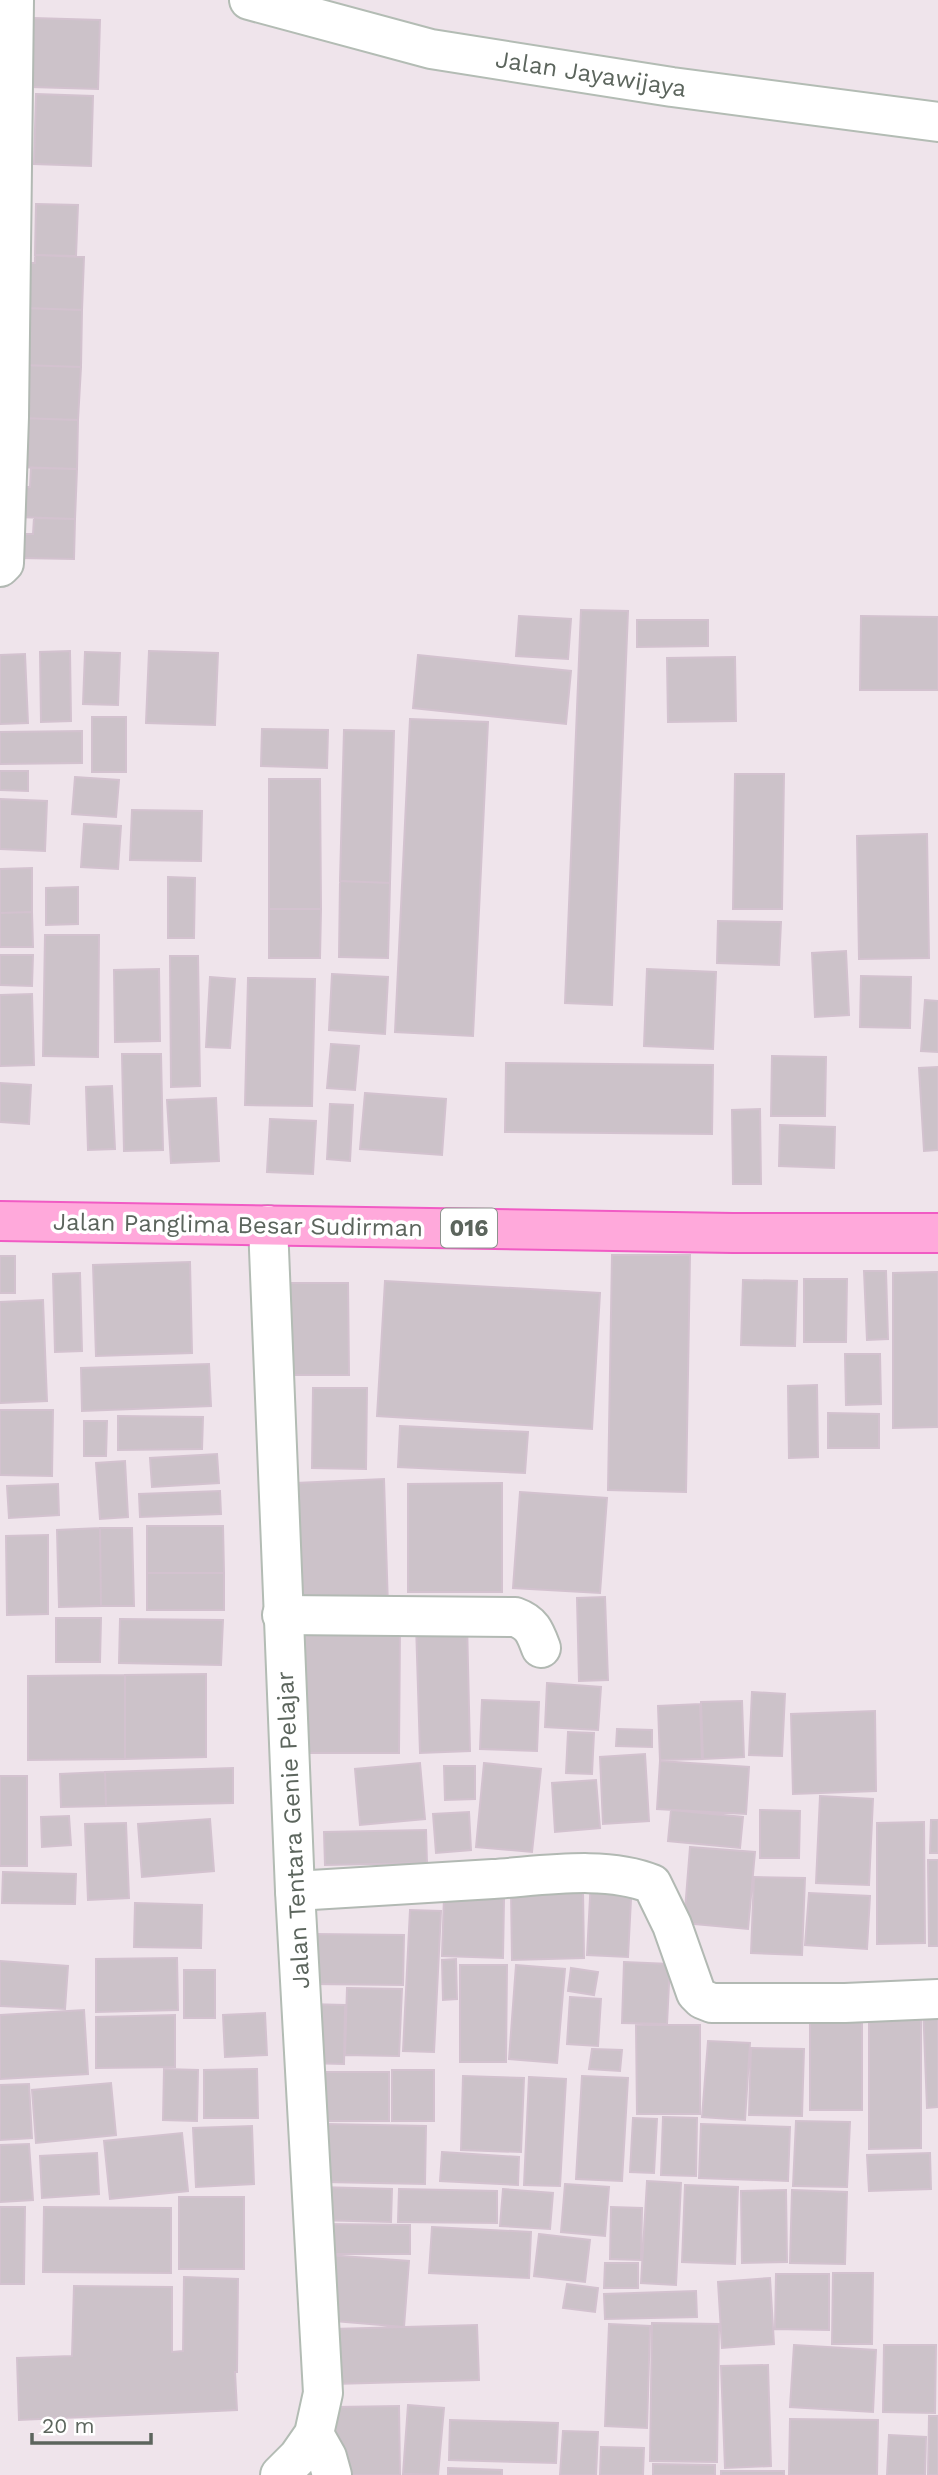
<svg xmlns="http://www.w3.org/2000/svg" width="938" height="2475" font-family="'Work Sans',sans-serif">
<rect width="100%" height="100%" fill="#efe4eb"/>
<path fill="#ccc2c9" stroke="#d3c2cf" stroke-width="2" d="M33 18 100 20 98 89 31 87Z
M36 94 93 96 91 166 34 164Z
M36 204 78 205 76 256 35 255Z
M35 255 84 257 82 310 23 308 24 263H35Z
M23 308 82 310 81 367 21 365Z
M21 365 81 367 78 420 19 418Z
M19 418 78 420 77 469 17 467Z
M31 468 77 469 75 519 18 517 19 487H30Z
M34 518 75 519 74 559 21 558 22 534H33Z
M581 610 628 611 612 1005 565 1003Z
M519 616 571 619 568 659 516 656Z
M861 616 938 617V690H860Z
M637 620H708V646L637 647Z
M70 651 71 721 41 722 40 652Z
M149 651 218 653 215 725 146 723Z
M85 652 120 653 118 705 83 704Z
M25 654 28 723 0 724V655Z
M418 655 571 671 566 724 413 708Z
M735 657 736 721 668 722 667 658Z
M92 717H126V772H92Z
M410 719 488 722 473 1036 395 1032Z
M262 729 328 730 327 768 261 766Z
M344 730 394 731 390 883 340 881Z
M82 731V763L0 764V732Z
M0 771H28V791L0 790Z
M735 774H784L782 909H733Z
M75 777 119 780 116 817 72 814Z
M269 779H320L321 909H269Z
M0 799 47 801 45 851 0 849Z
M132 810 202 811 201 861 130 860Z
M84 824 121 826 118 869 81 867Z
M927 834 929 958 859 959 857 836Z
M32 868V912L0 913V869Z
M168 877 195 878 194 938H168Z
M340 881 390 883 388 958 339 957Z
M78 887V924L46 925V888Z
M269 909H321L320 958H269Z
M32 912 33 947H0V913Z
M718 921 781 922 779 965 717 963Z
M45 935H99L98 1057 43 1056Z
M846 951 849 1015 815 1017 812 953Z
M0 955H33L32 986 0 985Z
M170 956H198L200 1086 171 1087Z
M159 969 160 1041 115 1042 114 970Z
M647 969 716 972 713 1049 644 1046Z
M332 974 388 977 385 1034 329 1030Z
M861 976 911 977 910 1028 860 1027Z
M210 977 235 979 230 1048 206 1047Z
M248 978 315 979 312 1106 245 1105Z
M32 994 34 1065 0 1066V995Z
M925 1000 938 1001V1052L921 1051Z
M331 1044 359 1046 355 1090 327 1088Z
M122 1054H161L163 1150 124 1151Z
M772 1056 826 1057 825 1116H771Z
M506 1063 713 1065 712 1134 505 1132Z
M938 1067V1150L924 1151 919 1068Z
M0 1083 31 1085 29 1124 0 1122Z
M112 1086 115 1149 88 1150 86 1087Z
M365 1093 446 1099 442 1155 360 1149Z
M216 1098 219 1161 171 1163 167 1100Z
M330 1104 353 1105 350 1161 327 1159Z
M760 1109 761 1184H733L732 1110Z
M270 1119 316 1121 313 1174 267 1172Z
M780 1125 835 1127 834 1168 779 1166Z
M612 1255H690L686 1492 608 1490Z
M0 1256H15V1293H0Z
M190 1262 192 1353 96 1356 93 1265Z
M864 1271H886L888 1339 867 1340Z
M938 1272V1427L893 1428V1273Z
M80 1273 82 1351 55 1352 53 1274Z
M804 1279H847L846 1342H804Z
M743 1280 797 1281 795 1346 741 1345Z
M385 1281 600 1293 592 1429 377 1416Z
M289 1283H348L349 1375H289Z
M43 1300 47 1401 0 1403V1302Z
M845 1354H880L881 1404 846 1405Z
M209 1364 211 1406 82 1411 81 1368Z
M817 1385 818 1457 789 1458 788 1386Z
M313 1388H367L366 1469 312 1468Z
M0 1410H53L52 1476 0 1475Z
M828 1413 879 1414V1448H828Z
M118 1416 203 1417 202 1449 118 1450Z
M84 1421H107L106 1456H84Z
M400 1426 528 1432 525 1473 398 1467Z
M217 1454 219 1483 152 1487 150 1458Z
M125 1461 128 1517 100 1519 96 1463Z
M384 1479 388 1607 301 1610 296 1483Z
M502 1483V1592H408V1484Z
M58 1484 59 1515 9 1518 7 1486Z
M220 1491 221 1514 140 1517 139 1494Z
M520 1492 607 1498 600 1593 513 1588Z
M147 1526H223L224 1573H147Z
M100 1528 101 1606 59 1607 57 1530Z
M100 1528H132L134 1606H101Z
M48 1535V1614L7 1615 6 1536Z
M147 1573H224V1610H147Z
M605 1597 608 1680 579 1681 577 1598Z
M56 1618H101L100 1662H56Z
M120 1619 223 1620 221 1665 119 1663Z
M467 1622 470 1751 420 1753 416 1624Z
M305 1626H400L399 1753H304Z
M206 1674V1757L125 1759V1675Z
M125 1675V1759L28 1760V1676Z
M547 1683 601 1687 598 1730 545 1727Z
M752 1692 785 1694 782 1756 749 1755Z
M482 1700 539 1702 537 1751 480 1749Z
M742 1701 744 1757 703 1759 701 1702Z
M700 1704 702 1759 660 1760 658 1706Z
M875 1711 876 1791 793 1794 791 1714Z
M617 1729 652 1730V1747L616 1746Z
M568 1732 594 1733 592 1774 566 1773Z
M645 1754 649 1821 603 1824 600 1757Z
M660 1761 749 1767 746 1814 657 1809Z
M420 1763 425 1819 360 1825 355 1769Z
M484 1763 541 1769 532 1852 476 1847Z
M444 1766H475V1799L445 1800Z
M233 1768V1803L106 1806 105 1772Z
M105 1772 106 1806 61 1807 60 1774Z
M0 1776H27V1866H0Z
M596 1780 600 1828 555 1832 552 1783Z
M820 1796 873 1799 869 1885 816 1883Z
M671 1810 743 1817 740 1848 668 1841Z
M760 1810 800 1811 799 1858H760Z
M469 1812 471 1850 436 1853 433 1814Z
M69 1816 71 1845 42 1847 41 1817Z
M210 1819 214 1871 142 1877 138 1824Z
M931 1820H938V1853H930Z
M924 1822 925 1943 877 1944V1823Z
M126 1823 129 1898 88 1900 85 1824Z
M426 1830 427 1863 325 1865 324 1832Z
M690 1847 755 1852 748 1929 684 1923Z
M928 1860H938V1946H929Z
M3 1872 76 1874 75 1904 2 1903Z
M754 1877 805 1878 802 1955 751 1953Z
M591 1879 632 1880 628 1957 587 1955Z
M583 1890 584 1958 512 1960 511 1891Z
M809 1893 870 1896 867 1949 805 1945Z
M444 1897 504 1899 503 1958 442 1956Z
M135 1903 202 1905 201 1948 134 1947Z
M410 1910 441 1911 434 2052 403 2051Z
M313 1934 404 1935 403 1985 312 1984Z
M177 1958 178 2010 96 2012V1959Z
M456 1959 457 1999 443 2000 442 1960Z
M0 1961 68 1966 65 2009 0 2006Z
M624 1962 670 1964 667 2024 622 2023Z
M460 1965H507L506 2062H460Z
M516 1965 565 1969 557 2063 509 2059Z
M571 1968 598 1972 594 1995 568 1991Z
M184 1970H215V2018H184Z
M347 1988 402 1989 399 2056 345 2055Z
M570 1997 601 1999 598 2046 567 2044Z
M938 2003V2107L927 2108 923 2004Z
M306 2004 345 2005 344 2064 305 2063Z
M810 2005H862V2110H810Z
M84 2010 88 2074 0 2079V2015Z
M265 2013 267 2055 225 2057 223 2015Z
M175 2015V2067L96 2068V2017Z
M921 2017V2148L869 2149V2018Z
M636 2025H700V2114H637Z
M708 2041 750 2043 745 2120 702 2117Z
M751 2048 804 2049 802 2116 749 2115Z
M592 2049 622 2050 620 2071 589 2069Z
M164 2069 198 2070 197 2121 163 2120Z
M257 2069 258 2118H204V2070Z
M392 2070H434V2121H392Z
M321 2072H389V2121H321Z
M463 2076 524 2078 521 2152 461 2150Z
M582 2076 628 2078 622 2181 576 2179Z
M529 2077 566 2079 560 2186 524 2185Z
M111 2083 116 2135 36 2143 32 2090Z
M29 2084 32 2138 0 2140V2085Z
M663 2117 697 2118 696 2176 661 2175Z
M633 2118 657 2119 654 2173 630 2172Z
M796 2121 850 2122 847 2187 793 2186Z
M326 2124 426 2126 425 2184 325 2182Z
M701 2124 790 2127 788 2181 699 2178Z
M252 2126 254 2184 196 2187 193 2128Z
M182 2133 188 2191 110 2199 104 2141Z
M29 2144 33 2200 0 2202V2145Z
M442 2152 519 2157 518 2185 440 2181Z
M97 2153 99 2194 42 2198 40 2156Z
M930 2153 931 2189 869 2191 867 2155Z
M647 2181 681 2183 676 2285 641 2283Z
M565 2184 609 2187 605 2236 561 2232Z
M685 2185 738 2187 735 2264 682 2262Z
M318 2187 392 2189 391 2222 316 2220Z
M399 2189 497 2191V2223L398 2222Z
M503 2189 553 2193 550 2229 500 2226Z
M786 2190 787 2262 742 2263 741 2191Z
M792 2190 847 2192 845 2264 790 2263Z
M179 2197H244V2269H179Z
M0 2207H25L24 2284H0Z
M44 2207 171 2208V2273L43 2272Z
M611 2207 642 2208 641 2260 610 2259Z
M324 2224 410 2225V2254H323Z
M432 2227 531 2232 529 2278 429 2273Z
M539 2234 590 2240 585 2282 534 2276Z
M328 2255 409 2261 404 2327 323 2320Z
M605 2263H638V2288H604Z
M833 2273H873L872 2344H832Z
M776 2274H829V2330L775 2329Z
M184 2277 238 2279 237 2372H235L237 2410 19 2420 17 2358 72 2356 74 2286 172 2287V2352L183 2351Z
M770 2278 774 2344 722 2348 718 2282Z
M567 2284 598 2288 595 2312 563 2308Z
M696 2291 697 2317 605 2319 604 2294Z
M652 2323 719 2324 717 2462 650 2461Z
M609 2324 650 2326 647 2428 605 2426Z
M477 2325 479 2380 334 2384 333 2329Z
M794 2345 876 2350 873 2412 790 2407Z
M884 2345H936L935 2413 883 2412Z
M768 2365 771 2466 725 2468 721 2366Z
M408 2405 444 2408 438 2475 403 2474Z
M399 2406 400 2475H336V2407Z
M929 2416H938V2475H928Z
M790 2419 878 2420 877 2475H789Z
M450 2420 558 2423 556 2463 449 2460Z
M563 2431 598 2432 596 2475H560Z
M889 2435 926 2437 925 2475H887Z
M601 2447 644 2448 643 2475H600Z
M653 2464 715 2465V2475H653Z
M448 2468 502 2470V2475H448Z
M721 2471H784V2475H721Z"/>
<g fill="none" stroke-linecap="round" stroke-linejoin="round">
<g stroke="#b2b9b3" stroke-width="42">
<path id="street" d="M0 567 4 563 9 417 14 0
M282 1615 515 1617C532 1623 535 1632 541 1648
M295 1891C361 1887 427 1883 493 1879 541 1876 606 1865 652 1884L672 1925 696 1993 702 1999 712 2003H845L938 1999
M314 2434 327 2457 332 2475"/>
</g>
<g stroke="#b3bcb4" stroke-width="42">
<path id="secondary" d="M249 0 431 49 672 87 938 122
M268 1225 295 1891 323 2393 314 2434 298 2457 280 2475"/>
</g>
<g stroke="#f15bc4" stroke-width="42">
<path id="primary" d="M0 1221 733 1233H938"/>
</g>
<use href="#street" stroke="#fff" stroke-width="38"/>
<use href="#secondary" stroke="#fff" stroke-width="38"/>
<use href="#primary" stroke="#ffa9db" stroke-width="38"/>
</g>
<g text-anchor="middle" stroke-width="7" stroke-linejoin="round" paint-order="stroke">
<rect fill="#fff" stroke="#8d938e" stroke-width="2" x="441" y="1208.5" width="56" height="39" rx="5"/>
<g font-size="23" font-weight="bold" fill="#5c655d">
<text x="469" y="1236">016</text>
</g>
<g font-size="24" fill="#5c655d" stroke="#fff">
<text transform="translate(591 74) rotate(9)" y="8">Jalan Jayawijaya</text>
<text transform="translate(238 1225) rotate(1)" y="8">Jalan Panglima Besar Sudirman</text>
<text transform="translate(293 1830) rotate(-93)" y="8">Jalan Tentara Genie Pelajar</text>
</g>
</g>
<path d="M32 2433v10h119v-10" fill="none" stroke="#5c655d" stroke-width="3.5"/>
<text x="42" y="2433" font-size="21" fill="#5c655d" stroke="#ffffff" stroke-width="5" paint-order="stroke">20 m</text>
</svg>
